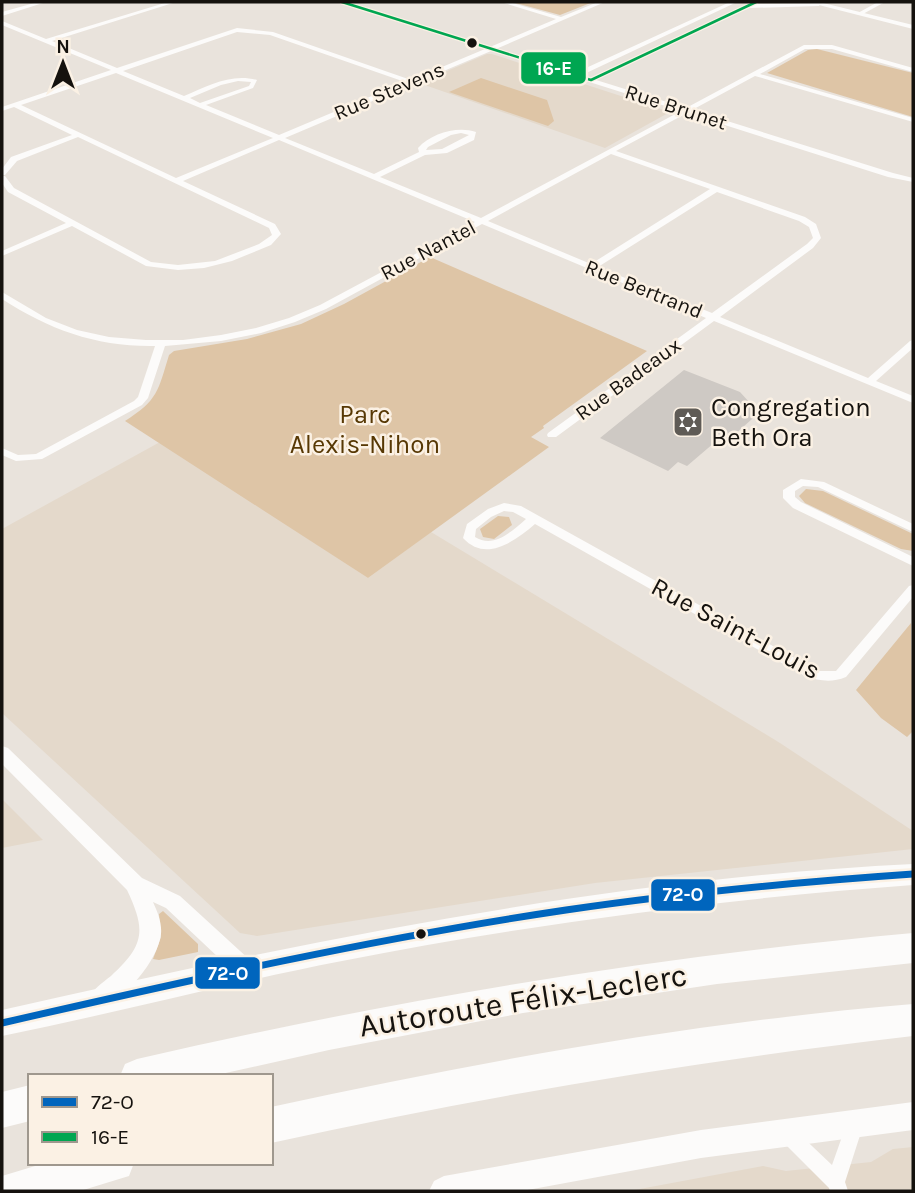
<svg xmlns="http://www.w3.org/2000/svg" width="915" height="1193" font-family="Karla,sans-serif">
<rect width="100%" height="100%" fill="#e9e3dc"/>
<path fill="#e4d9cb" d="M487 54H492L670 112 605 148 419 83Z
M160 442 368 578 431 532 780 743 913 831V849L595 883 257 936 240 933 2 713V529Z
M2 799 43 840 2 848Z
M913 1147V1191H629L763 1166 786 1171 871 1162 893 1149Z"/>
<path fill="#dec5a6" d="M512 2H593L560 15Z
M817 49 913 73V117L767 73 808 50Z
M481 78 547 100 554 121 548 126 449 92Z
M430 257 647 351 543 426 544 428 531 437 549 447 368 578 125 421C158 400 158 391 169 355L174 351 247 339 301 324 344 304Z
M806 489 823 491 913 534V551L901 549 805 503 799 496Z
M498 516 509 517 512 525 494 539 483 537 480 529Z
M911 623 913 731 907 737 881 718 856 690Z
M163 911 198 944V952L159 960 153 959 161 937 159 914Z"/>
<path fill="#cec9c4" d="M684 370 740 392 759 413 728 440 721 437 687 466 678 462 668 471 600 438Z"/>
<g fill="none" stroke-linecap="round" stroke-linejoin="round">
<path fill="#fcfbfa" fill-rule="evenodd" d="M38 2H46L2 16V12Z
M168 2H176L52 41 117 68 237 28 273 32 411 80 485 49 339 2H347L490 47 556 19 501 2H509L561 17 598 2H605L496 49 575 73 730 2H737L582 75 590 78 752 2H759L756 4 821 3 819 6 749 8 596 80 686 108 804 45H832L913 68V72L832 49H805L760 74 913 118V122L755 76 692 110 893 173 913 178V182L888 177 687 113 616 151 805 217 816 224 821 238 813 248 720 317 868 378 910 341 913 340V348L876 381 913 396V403L714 321 556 437H548L547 435 548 433 706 318 482 224 326 309 295 322 261 333 221 341 165 346 148 398 142 405 42 459 16 461 2 455V448L18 455 36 454 134 401 138 397 155 346C97 347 50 330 2 299V292L46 318 77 330 109 337 146 340H183L221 335 256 328 289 318 320 305 475 222 279 140 183 181 275 224 281 234 271 245 232 261 204 268 178 270 146 266 72 226 2 256V251L66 223 8 192 2 183V176H5L14 188 151 262 178 265 215 261 259 244 272 235 269 228 78 137 17 161 5 175H2V169L11 157 72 135 14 107 2 111V107L111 70 2 25V21L46 39ZM237 32 270 35 405 82 279 135 206 105 253 88 257 80C231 73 208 86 184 96L123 71ZM491 51 681 111 481 218 380 177 425 155 447 153 474 140 476 132C457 126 432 133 418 148L419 152 374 174 285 138ZM116 73 273 138 176 178 21 105ZM238 81 251 82 249 86 200 103 190 98 221 85ZM461 133 469 135 442 149 426 150 428 147 451 135ZM611 154 710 189 591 264 488 221ZM717 192 799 221 809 227 813 238 807 244 712 313 598 267Z
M878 2H885L861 15 856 14Z
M801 479 824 482 913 524V532L818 487 803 486 795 491V497L801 502 913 557V566L793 508 783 498V490Z
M504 503 521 506 818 671H836L909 586 913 585V597L846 677C831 683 820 681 805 676L535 524C515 541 486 563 463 538L467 524 488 509ZM504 511 513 512 526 519C512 531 494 549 475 537L476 529 491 517Z
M855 1114 861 1117 864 1123 845 1182 848 1191H830L829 1188 781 1140 778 1134 781 1128 787 1125 793 1128 832 1165 849 1117Z"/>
<path fill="#fcfbfa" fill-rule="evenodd" d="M807 2H819L913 25V29Z
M2 746 8 748 142 878 180 896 251 961 254 968 251 975 244 978 237 975 166 908 153 902C158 913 162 923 161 934 158 961 124 1000 99 1009L91 1006 88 999C93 989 102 983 111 976 145 945 146 930 127 890L2 764Z"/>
<path fill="#fcfbfa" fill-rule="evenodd" d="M913 864V885C721 899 531 924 342 961 228 983 116 1013 2 1036V1010C302 942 605 879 913 864Z
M913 1102V1130L701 1158 522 1191H429L434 1181 444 1176 701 1130Z"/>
<path fill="#fcfbfa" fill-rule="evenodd" d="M913 933V963L717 984 523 1013 329 1050 212 1076H120L125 1064 137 1059C393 1000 651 957 913 933Z
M913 1004V1036C697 1061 484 1096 271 1143V1107C483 1061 697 1022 913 1004Z
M30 1085V1121L2 1128V1092Z
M45 1163H134L129 1176 80 1191H2V1176Z"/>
<g stroke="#fbf1e4" stroke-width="12">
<path id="bus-1" d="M2 1023C189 980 377 938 566 910 681 893 797 882 913 874"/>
</g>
<g stroke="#fbf1e4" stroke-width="5">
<path id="bus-2" d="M342 2 591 80 756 2"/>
</g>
<use href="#bus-1" stroke="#0065bd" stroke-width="7"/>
<use href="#bus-2" stroke="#00a651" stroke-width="2.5"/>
</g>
<defs>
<g id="synagogue-square" transform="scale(1.575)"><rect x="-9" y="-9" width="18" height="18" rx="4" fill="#5f5b56" stroke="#fbf1e4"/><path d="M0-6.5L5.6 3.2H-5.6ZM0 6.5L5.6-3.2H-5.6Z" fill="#fff"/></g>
</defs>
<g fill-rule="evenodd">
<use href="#synagogue-square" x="688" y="422"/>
</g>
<g fill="#15120e" stroke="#fbf1e4" stroke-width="2.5">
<circle cx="472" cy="43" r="6"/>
<circle cx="421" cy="934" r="6"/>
</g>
<g text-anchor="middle" stroke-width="5" stroke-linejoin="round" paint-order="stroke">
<g font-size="21" fill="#15120e" stroke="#fbf1e4">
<text transform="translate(389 91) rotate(-23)" y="7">Rue Stevens</text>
<text transform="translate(676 107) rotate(18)" y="7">Rue Brunet</text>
<text transform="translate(428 250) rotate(-28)" y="7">Rue Nantel</text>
<text transform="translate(644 289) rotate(22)" y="7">Rue Bertrand</text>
<text transform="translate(628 379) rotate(-36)" y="7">Rue Badeaux</text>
</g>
<g font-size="26" fill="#15120e" stroke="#fbf1e4" text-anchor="start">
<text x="711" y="416">Congregation<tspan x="711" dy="30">Beth Ora</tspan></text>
</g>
<g font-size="26" fill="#573804" stroke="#fbf1e4">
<text x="365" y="423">Parc<tspan x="365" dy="30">Alexis-Nihon</tspan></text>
</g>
<g font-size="26" fill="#15120e" stroke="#fbf1e4">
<text transform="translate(736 628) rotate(28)" y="9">Rue Saint-Louis</text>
</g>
<g font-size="32" fill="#15120e" stroke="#fbf1e4">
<text transform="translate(523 1000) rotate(-9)" y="11">Autoroute Félix-Leclerc</text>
</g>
</g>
<g stroke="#fbf1e4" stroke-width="2.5">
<rect x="520" y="51" width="67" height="34" rx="7" fill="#00a651"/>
<rect x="650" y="878" width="66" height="34" rx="7" fill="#0065bd"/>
<rect x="194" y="956" width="67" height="34" rx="7" fill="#0065bd"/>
</g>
<g font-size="19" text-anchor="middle" font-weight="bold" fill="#fff">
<text x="554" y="75">16-E</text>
<text x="683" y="901">72-O</text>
<text x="228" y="980">72-O</text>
</g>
<rect width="915" height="1193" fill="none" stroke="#15120e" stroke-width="7"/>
<rect x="28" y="1074" width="245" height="91" fill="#fbf1e4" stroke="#9f988e" stroke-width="2"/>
<rect x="42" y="1097" width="35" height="10" fill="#0065bd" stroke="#9f988e" stroke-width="2"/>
<text x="91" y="1109" font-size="21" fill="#15120e">72-O</text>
<rect x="42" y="1132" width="35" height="10" fill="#00a651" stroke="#9f988e" stroke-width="2"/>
<text x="91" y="1144" font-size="21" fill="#15120e">16-E</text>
<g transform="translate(63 63)" stroke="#fbf1e4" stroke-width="5" paint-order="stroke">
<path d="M0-5L12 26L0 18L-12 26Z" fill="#15120e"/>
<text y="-10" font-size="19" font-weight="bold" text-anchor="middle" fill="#15120e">N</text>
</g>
</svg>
